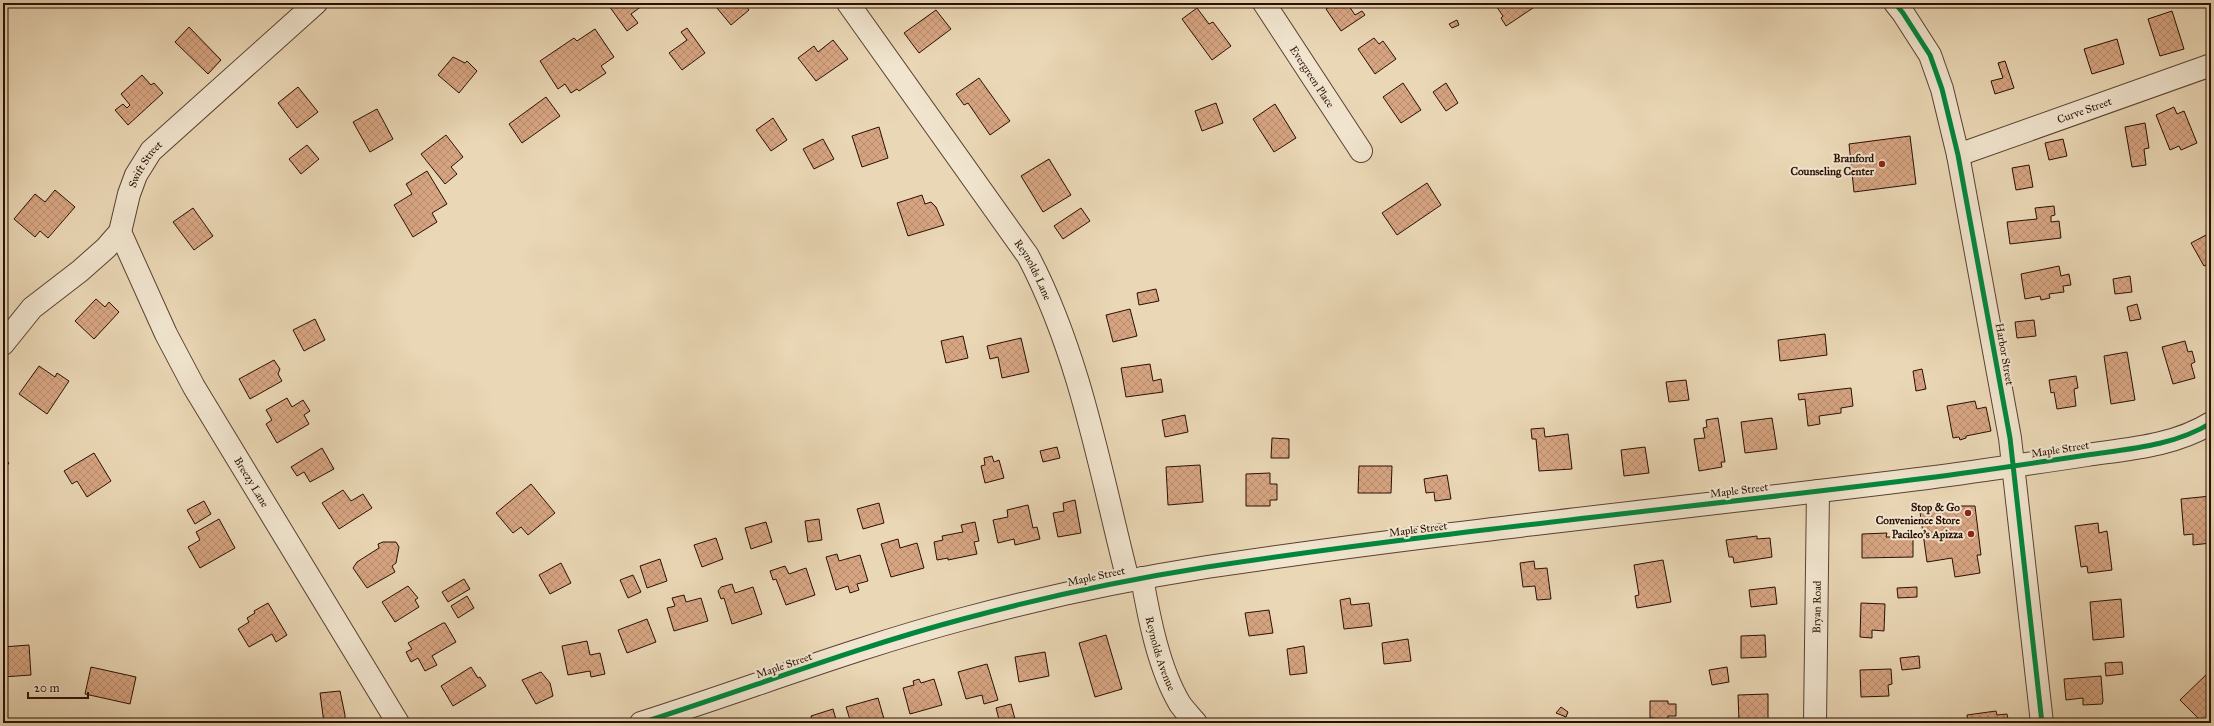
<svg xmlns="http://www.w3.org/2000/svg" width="2214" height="726" font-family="'IM FELL Great Primer',serif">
<defs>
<pattern id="building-cross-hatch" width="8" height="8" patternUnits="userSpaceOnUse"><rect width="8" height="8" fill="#d7a582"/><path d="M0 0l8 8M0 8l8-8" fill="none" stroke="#b98d6f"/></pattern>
</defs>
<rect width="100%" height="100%" fill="#ead7b5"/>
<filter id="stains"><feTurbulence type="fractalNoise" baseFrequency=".005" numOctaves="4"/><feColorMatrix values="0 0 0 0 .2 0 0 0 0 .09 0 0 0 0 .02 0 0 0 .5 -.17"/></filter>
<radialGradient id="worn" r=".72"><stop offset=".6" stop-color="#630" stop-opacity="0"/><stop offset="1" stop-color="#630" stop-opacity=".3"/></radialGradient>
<path fill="url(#building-cross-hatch)" stroke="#2a0f03" d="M607 3H646L631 14 638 23 627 31Z
M722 3H743L749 10 731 25 717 8Z
M1334 3H1347L1355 15 1362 11 1365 15 1341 31 1326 9Z
M1494 3H1539V4L1506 26 1501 18 1503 16Z
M1197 8 1209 24 1213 22 1231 46 1212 60 1182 19Z
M936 10 951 29 919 53 904 33Z
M2172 11 2184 49 2160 56 2148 19Z
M1457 20 1459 25 1452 28 1449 24Z
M189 27 221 60 208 74 175 42Z
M687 28 705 53 682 70 669 53 687 40 681 32Z
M595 29 614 57 601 66 606 73 579 91 577 89 571 93 565 84 558 89 540 61 574 38 577 41Z
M1374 38 1379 44 1383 41 1396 59 1375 74 1358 49Z
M2117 39 2124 64 2092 74 2084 49Z
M833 40 848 59 816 81 798 58 814 46 818 52Z
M453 57 465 63 467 61 477 71 459 93 438 75Z
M2005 61 2014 88 1995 94 1991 81 2003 78 1998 63Z
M142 75 151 85 154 83 163 93 128 125 115 110 123 104 127 108 130 105 121 94Z
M979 78 1010 121 990 135 968 103 964 105 956 94Z
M1403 83 1421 110 1401 123 1383 97Z
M1446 83 1458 103 1446 111 1433 92Z
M298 87 318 112 297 128 278 103Z
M546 97 560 116 522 143 509 124Z
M1216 103 1223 123 1202 131 1195 111Z
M1275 104 1296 138 1274 152 1253 119Z
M2174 107 2177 114 2184 111 2197 143 2181 150 2179 146 2170 150 2156 115Z
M377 109 393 139 370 152 353 122Z
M773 118 787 140 771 151 756 130Z
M2145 123 2149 148 2144 149 2146 165 2132 167 2125 127Z
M879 127 888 158 862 167 852 136Z
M446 135 463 157 451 167 457 174 445 184 421 154Z
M1910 136 1916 184 1854 192 1849 144Z
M823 139 834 159 814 169 803 149Z
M2063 139 2067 156 2049 160 2045 143Z
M307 145 319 159 301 174 289 159Z
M1049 159 1071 195 1043 212 1021 176Z
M2029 165 2033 187 2016 190 2012 168Z
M427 171 447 204 432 213 437 222 413 237 394 205 412 194 406 184Z
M1427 183 1441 205 1397 235 1382 213Z
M55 190 75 207 48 238 40 231 35 237 14 219 35 194 45 202Z
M922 195 925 204 931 202 936 207 944 225 908 236 897 203Z
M2054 206 2055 215 2051 216V222L2059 221 2061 238 2010 244 2007 222 2037 219 2035 208Z
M193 208 213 236 194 250 173 222Z
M1081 208 1090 221 1063 239 1054 226Z
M2208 234 2211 239V262L2204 266 2191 243Z
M2059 266 2061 276 2069 274 2071 285 2063 286 2064 292 2049 294 2050 298 2041 300 2040 296 2025 299 2021 274Z
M2130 276 2132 292 2115 294 2113 279Z
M1156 289 1159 301 1139 305 1137 293Z
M96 299 105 307 109 302 119 312 94 339 75 321Z
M2137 304 2141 319 2130 321 2127 307Z
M1130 309 1137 336 1113 342 1106 315Z
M315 319 325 340 304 351 293 330Z
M2034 320 2036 336 2017 338 2015 322Z
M1825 334 1827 355 1780 361 1778 340Z
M963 336 968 358 946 363 941 341Z
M1021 338 1029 372 1002 378 998 357 990 359 987 346Z
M2185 341 2188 352 2192 351 2195 362 2191 364 2195 378 2173 384 2162 347Z
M2127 352 2135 400 2111 404 2104 356Z
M274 360 280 369 278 374 282 381 250 399 239 379Z
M1150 364 1153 381 1161 379 1163 392 1126 397 1121 368Z
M39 366 55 377 57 373 69 381 47 414 19 394Z
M1922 369 1926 389 1916 391 1913 371Z
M2076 376 2078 388 2074 389 2076 406 2057 409 2054 392 2051 393 2049 380Z
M1686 380 1689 400 1669 402 1666 382Z
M1851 388 1853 406 1841 408V413L1819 416 1820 424 1808 426 1805 399 1799 400 1798 394Z
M287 398 292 407 303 400 310 411 304 415 309 424 277 443 266 424 272 420 266 410Z
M1975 401 1977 409 1986 407 1991 431 1966 436V438L1960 440 1959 437 1953 438 1947 406Z
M1185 415 1188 432 1165 437 1162 420Z
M1718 418 1725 462H1721L1722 467 1699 471 1694 439 1705 438 1703 428 1707 427 1706 420Z
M1772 418 1777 449 1745 453 1741 422Z
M1544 428 1545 437 1568 434 1572 469 1539 471 1536 439H1532L1531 429Z
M1272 438 1289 439V458H1271Z
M1057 447 1060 458 1043 462 1040 451Z
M1645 447 1649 473 1624 476 1621 450Z
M322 448 334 469 310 482 304 472 297 476 291 467Z
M94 453 111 481 87 497 77 481 72 484 64 471Z
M992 456 994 462 999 460 1004 478 985 483 981 466 985 465 984 458Z
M3 458 9 463 3 471Z
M1200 465 1203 502 1168 505 1166 467Z
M1359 466H1392L1391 493H1358Z
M1270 473V484H1277V500H1270V506H1246V474Z
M1447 475 1451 499 1435 501 1434 492 1426 493 1424 479Z
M531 484 555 513 528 535 521 527 513 533 496 513Z
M343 490 351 501 363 494 372 508 339 529 322 503Z
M2211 496V543L2193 545V534L2184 535 2181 499Z
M1075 500 1081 533 1058 537 1053 513 1064 511 1063 503Z
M204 501 211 514 195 524 187 510Z
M879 503 884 523 863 529 857 509Z
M1028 505 1033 528 1037 527 1040 539 1015 545 1014 539 998 543 993 520 1008 517 1007 510Z
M1960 506H1975L1981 555H1977L1980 573 1955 577 1952 558 1927 562 1920 512Z
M219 519 235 548 200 568 188 547 200 540 196 532Z
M819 519 822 540 808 542 805 521Z
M766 522 772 542 751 549 745 528Z
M975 522 979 541 974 542 977 554 948 560V558L937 560 934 542 943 540 942 536 963 532 961 525Z
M2098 523 2099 533 2107 531 2112 570 2088 573 2087 566 2081 567 2075 526Z
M1887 533 1886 537H1913V557L1862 558V534Z
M1757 536V539L1770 538 1772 557 1734 563 1733 557H1729L1726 540Z
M716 538 723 559 702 567 694 545Z
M898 539 900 548 917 543 924 568 891 577 881 544Z
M383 542H396L399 547 396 563 392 566 395 572 367 588 353 568 357 562 379 548 378 544Z
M837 554 839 561 860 555 868 581 857 584 859 590 850 593 848 586 836 590 826 557Z
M660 559 667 581 647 588 640 566Z
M1663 560 1671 602 1637 608 1635 596 1639 595 1634 565Z
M1534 561 1535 569 1547 568 1551 599 1537 600 1535 586 1523 587 1520 563Z
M561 563 571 583 550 594 539 575Z
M785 566 789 574 806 568 815 595 786 605 776 579 773 580 770 571Z
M633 575 641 592 628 598 620 580Z
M464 579 470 589 448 602 442 592Z
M732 584 735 593 753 587 762 614 732 624 724 598 721 599 718 591 721 587Z
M408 586 418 598 415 600 419 607 395 622 382 602Z
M1775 587 1777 604 1751 607 1749 590Z
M1917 587V597L1898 598 1897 588Z
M684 595 686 602 701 598 708 621 674 631 667 608 675 606 672 598Z
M467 596 474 608 458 618 451 606Z
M1350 598 1351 605 1369 603 1372 626 1344 629 1340 600Z
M2121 599 2124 637 2093 640 2090 602Z
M268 603 287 635 276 642 272 634 249 647 238 629 249 622 247 618 255 613 254 611Z
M1861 603 1885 604 1884 631 1872 630V638L1860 637Z
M1269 610 1273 633 1249 636 1245 613Z
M647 619 656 642 627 653 618 630Z
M443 623H445L456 642 432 656 437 665 425 671 418 658 411 662 406 652 412 649 408 643Z
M1106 635 1122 689 1095 697 1079 643Z
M1765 635 1766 657 1741 658V636Z
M1408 639 1411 661 1384 664 1382 643Z
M587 641 590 655 600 653 605 674 591 677 590 671 568 675 562 646Z
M29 645 31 675 3 677V647Z
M1304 646 1307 673 1290 675 1287 649Z
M1045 652 1049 676 1019 682 1015 657Z
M1919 656 1920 668 1902 670 1900 658Z
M2122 662 2123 674 2106 676 2105 663Z
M987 664 998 700 984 704 982 695 966 699 958 672Z
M91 667 136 677 130 704 85 694Z
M471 667 478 678 480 677 486 686 453 706 441 686Z
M1727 667 1729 682 1712 685 1709 670Z
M1891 669 1892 684 1888 685 1889 696 1861 697 1860 670Z
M2211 670V723H2203L2180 700Z
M541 672 550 683 553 696 536 704 522 680Z
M2101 676 2103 701 2102 704 2083 705V698L2066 700 2064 679Z
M919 679 921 683 934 679 942 705 910 714 903 688 914 685 913 681Z
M340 691 345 715V723H324L320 693Z
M1768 694V720L1739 721 1738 695Z
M878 698 884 719 871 723H851L846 707Z
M1650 701H1668V704H1676V716H1668V719L1650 718Z
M1011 704 1016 723H1000L996 708Z
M1561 707 1568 712 1566 717 1556 713Z
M833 709 837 723H813L811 716Z
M1996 711 1997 715 2007 714 2009 723H1968L1967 715Z
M1859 721H1886V723H1859Z"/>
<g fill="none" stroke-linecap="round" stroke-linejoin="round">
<g stroke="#5a4130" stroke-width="24">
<g id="minor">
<path id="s1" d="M848 3 1028 256C1081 357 1100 471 1128 580"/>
<path id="s2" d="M1264 3 1361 151"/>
<path d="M1895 3 1903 13 1930 55 1942 89 1958 155 2010 438 2042 723"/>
<path id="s3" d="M1958 155 2211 65"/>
<path id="s4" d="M120 232 166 334 194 387 398 723"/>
<path id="s5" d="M3 344 32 308 80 271 106 248 120 232 129 194 136 175 151 151 316 3"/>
<path id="s6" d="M1142 578C1149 618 1159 669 1180 704 1185 711 1191 717 1196 723"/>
<path d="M641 723C748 689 854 648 963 619 1044 597 1124 580 1207 567 1446 531 1687 508 1927 478 1981 471 2034 463 2087 455 2128 449 2174 446 2211 423"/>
<path id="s7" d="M1815 723 1818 491"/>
</g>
</g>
<use href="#minor" stroke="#f1e5cf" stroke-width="22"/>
<g stroke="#f1e5cf" stroke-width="8">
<path id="cycleway" d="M1895 3 1903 13 1930 55 1942 89 1958 155 2010 438 2042 723
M641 723C748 689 854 648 963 619 1044 597 1124 580 1207 567 1446 531 1687 508 1927 478 1981 471 2034 463 2087 455 2128 449 2174 446 2211 423"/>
</g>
<use href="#cycleway" stroke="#00873e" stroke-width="5"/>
</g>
<g fill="#8f2418" stroke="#f1e5cf" stroke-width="1.5">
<circle cx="1882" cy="164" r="4"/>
<circle cx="1968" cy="513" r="4"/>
<circle cx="1971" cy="534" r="4"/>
</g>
<g text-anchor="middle" stroke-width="4" stroke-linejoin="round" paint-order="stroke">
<g font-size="11" fill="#2a0f03" stroke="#f1e5cf">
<text dy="4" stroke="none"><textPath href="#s2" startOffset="88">Evergreen Place</textPath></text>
<text dy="4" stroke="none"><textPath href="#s3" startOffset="134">Curve Street</textPath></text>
<text dy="4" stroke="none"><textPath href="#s5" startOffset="236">Swift Street</textPath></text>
<text dy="4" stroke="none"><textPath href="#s1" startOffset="325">Reynolds Lane</textPath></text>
<text transform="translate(2005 354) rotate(80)" y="4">Harbor Street</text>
<text transform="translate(2060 449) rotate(-9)" y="4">Maple Street</text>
<text dy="4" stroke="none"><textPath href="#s4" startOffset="283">Breezy Lane</textPath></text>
<text transform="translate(1739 490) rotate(-7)" y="4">Maple Street</text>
<text transform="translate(1418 529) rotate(-7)" y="4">Maple Street</text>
<text transform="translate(1096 576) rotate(-12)" y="4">Maple Street</text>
<text dy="4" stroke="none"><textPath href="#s7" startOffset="116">Bryan Road</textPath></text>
<text dy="4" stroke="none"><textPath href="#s6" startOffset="78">Reynolds Avenue</textPath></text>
<text transform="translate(784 665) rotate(-19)" y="4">Maple Street</text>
</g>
<g font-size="11" font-weight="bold" fill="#2a0f03" stroke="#f1e5cf" text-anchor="end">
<text x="1874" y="162">Branford<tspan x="1874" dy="13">Counseling Center</tspan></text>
<text x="1960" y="511">Stop &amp; Go<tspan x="1960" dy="13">Convenience Store</tspan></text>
<text x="1963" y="538">Pacileo's Apizza</text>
</g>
</g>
<rect width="2214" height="726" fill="none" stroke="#ead7b5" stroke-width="16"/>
<rect x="4" y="4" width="2206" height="718" fill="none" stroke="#2a0f03" stroke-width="2"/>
<rect x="8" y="8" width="2198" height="710" fill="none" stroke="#2a0f03"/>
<path d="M28 692v6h60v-6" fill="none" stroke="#2a0f03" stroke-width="2"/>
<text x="34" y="692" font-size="12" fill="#2a0f03" stroke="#f1e5cf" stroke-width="3" paint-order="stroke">20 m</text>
<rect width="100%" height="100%" filter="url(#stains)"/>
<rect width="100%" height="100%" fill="url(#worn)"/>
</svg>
